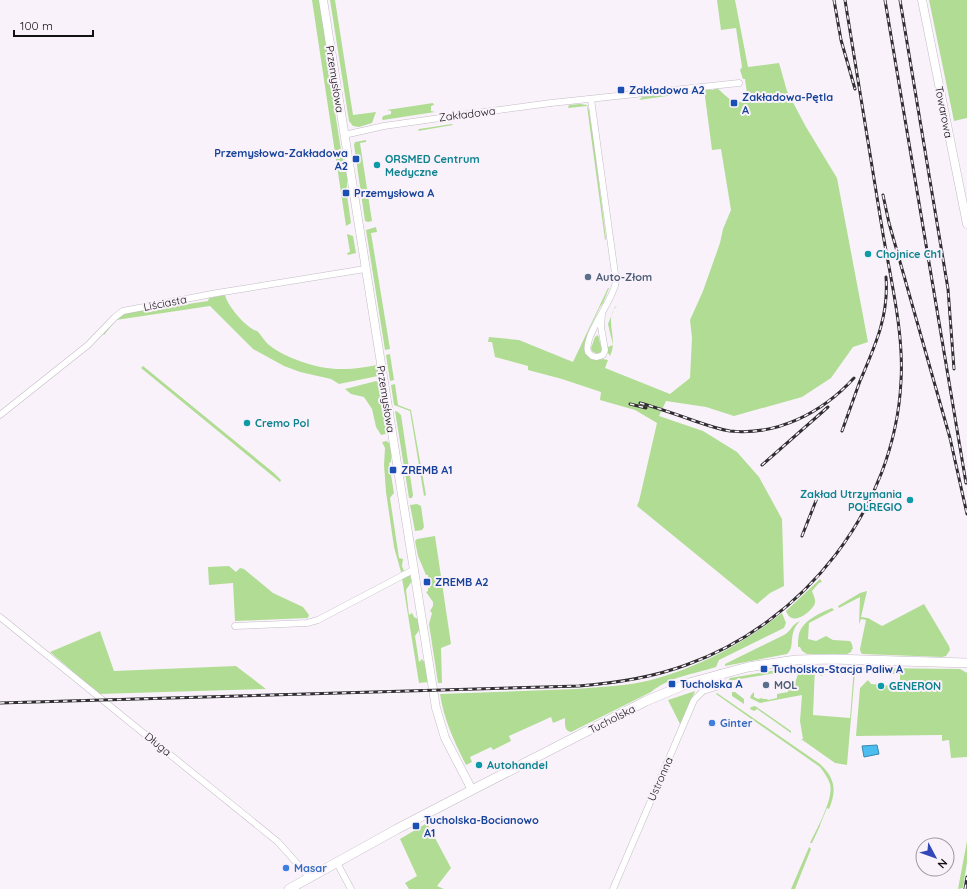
<svg xmlns="http://www.w3.org/2000/svg" width="967" height="889" font-family="Quicksand,sans-serif">
<rect width="100%" height="100%" fill="#faf2fb"/>
<path fill="#b0dd93" d="M312 0H320L334 94V106L342 156 347 170V187L346 188 351 223 346 226Z
M330 0H335L353 115 376 112 372 123 359 127 353 126 349 121Z
M717 0H735L748 67 779 63 787 91 806 127 837 178 868 342 853 347 831 378 802 397 734 416 706 407 666 401 659 416 703 431 737 452 759 477 782 519 784 586 770 593 757 604 637 506 639 501 657 423 635 410 600 400 601 392 562 379 528 370V366L495 357 492 342H488L489 337 519 340 573 362 608 288H609L603 303 600 307 587 334V341L585 349 586 353 591 358 596 360 603 359 608 360 605 368 670 394 690 378 692 338 690 320 703 291 720 243 723 229 731 210 721 149 712 150 704 89 713 90 715 89H718C730 99 731 104 748 101L745 79H743L740 70 742 67 736 28 721 30Z
M929 0H967V118L954 121Z
M673 93 674 95 639 100 642 97Z
M433 103 434 105 431 106V111L435 112 383 120 382 119 383 116 391 114V111L387 110Z
M580 104 587 105C590 110 591 128 593 135L606 239 605 240 587 106 568 108 569 105Z
M452 124 453 125 418 131 419 129Z
M366 140V142L360 143 372 221 368 222 365 221 354 145 355 142Z
M376 227 377 232 371 233 390 349 385 350 366 230Z
M347 234 353 236 356 253 348 255 347 253 350 252Z
M225 295C227 305 243 323 251 328 253 330 255 330 257 331 261 334 264 341 269 345 287 359 320 370 344 369 355 369 366 367 377 365L379 374 378 376 339 384 331 379 300 372 284 366 253 349 210 306 116 320 104 335 103 334 115 320 125 313 154 307 155 309 208 301 209 298Z
M617 306C603 319 619 338 610 356L608 353V347L613 345 608 324 615 307Z
M598 335 602 350 601 352 597 354 592 351 591 348 595 337Z
M390 354 394 380 390 381 386 355Z
M143 366 274 473 281 480 280 482 141 368Z
M376 381 381 384 389 433 381 435 376 427 372 409 364 397 351 394 345 389Z
M395 384 398 405 411 410 426 495 424 496 410 411 394 405 391 385Z
M395 411 398 412 401 415 413 495 412 498H409Z
M387 441C393 446 391 455 391 462L389 463 394 493 390 498 399 558 403 559 402 566 404 571 401 572 394 547 386 492 384 465 385 448 382 442Z
M417 504 421 506 424 527 422 530 415 531 410 505Z
M435 536 451 644 441 648 442 683H438L429 624 432 613 430 611 433 606V602L426 592 428 591V588H430L428 575H426L418 556 415 541 417 539Z
M229 566 236 572 240 568 244 569 273 593 303 607 309 615 308 618 235 621 233 583 209 585 208 567Z
M407 576H410L412 581 406 590 409 615 412 613 414 617 418 619 420 629 415 636 419 662 422 659 425 663 428 682 419 683 402 578Z
M820 579 822 582 819 583 812 591C813 594 816 600 815 603 813 610 799 621 792 618 789 617 787 614 786 611Z
M867 591 861 617 868 618 882 626 924 604 949 646 950 650 946 656 942 657 863 654 861 653 860 649 866 620 861 619 859 624 860 597 839 608 838 606 860 593Z
M832 608 834 610 809 623 808 639 816 641 826 636 833 640 850 641 852 644 853 649H852L851 652 847 654H807L802 651 800 647H798C798 643 798 638 799 634 803 620 820 613 832 608Z
M782 613 786 623 784 628 719 660 716 667C694 674 669 677 651 692L571 732C564 731 565 724 565 718L553 723 551 717 509 736 511 741 493 750 491 747 470 757 472 762 466 765C454 741 444 720 440 694 485 692 531 691 576 689 601 687 627 686 651 680 699 667 743 644 782 613Z
M800 621C787 634 796 647 787 654L725 666V664L784 635C792 630 791 625 800 621Z
M100 631 114 671 236 666 266 689 99 694 50 652Z
M815 667 813 715 850 718 854 668H866L864 670 855 671 847 765 835 763 801 739H803L800 721 802 695 760 703 750 698 751 695 754 692V697L758 699 762 698 763 699H767L768 700 777 698V694L788 692 787 688 794 686 800 668Z
M820 667 849 668V672L846 675 844 673 843 670 825 669V674L821 676 819 674Z
M789 668 790 669 787 671 728 681 730 678Z
M873 668 960 669 967 673V757L951 758 949 740 942 741V735L856 736 860 688 868 680 871 684 895 686 900 684V674L875 673 873 672Z
M695 691 681 726 668 700Z
M732 692H735L744 699V704L732 696Z
M717 693 820 764C835 778 837 790 829 809L827 808 820 825V826L812 843H810C817 829 834 798 830 784 828 778 824 772 820 767L716 694Z
M755 706 791 731V733L757 709 754 711 750 709 751 707Z
M427 823 451 868 437 886 444 889H409L405 883 417 876 400 839Z
M967 841V862L963 888 958 889Z
M809 847 811 849 795 889H791Z"/>
<path fill="#4bbdee" stroke="#3a89ad" d="M877 745 879 754 864 757 862 746Z"/>
<g fill="none" stroke-linecap="round" stroke-linejoin="round">
<g stroke="#c3bcc5" stroke-width="7">
<path id="minor" d="M591 99 616 281C614 300 583 336 588 352L592 356 597 357 603 355 605 350 601 327 602 314
M344 135 384 126 454 116 551 103 739 83
M0 415 88 345 115 317 123 311 217 293 365 269
M0 617 278 842 310 878
M235 626 307 623 318 620 413 570
M337 863 351 889
M613 889 694 700 703 691 723 685 720 673"/>
</g>
<g stroke="#c3bcc5" stroke-width="9">
<path id="tertiary" d="M323 0 436 708 445 738 472 790
M922 0 967 224"/>
</g>
<g stroke="#c3bcc5" stroke-width="10">
<path id="secondary" d="M289 889 397 829 472 790 646 701 689 683 748 667 796 660 832 659 967 663"/>
</g>
<use href="#minor" stroke="#fff" stroke-width="6"/>
<use href="#tertiary" stroke="#fff" stroke-width="8"/>
<use href="#secondary" stroke="#fff" stroke-width="9"/>
<g stroke="#312e32" stroke-width="3">
<path id="rail" d="M834 0 841 40 855 89
M885 0 966 483
M900 0 948 289 954 369
M883 195 889 223 950 438 967 514
M640 403C658 408 675 414 692 420 704 424 717 429 730 431 778 436 823 412 854 378
M630 404 646 408
M842 431C848 414 854 398 860 381 875 346 889 316 886 277
M762 465 828 407
M802 536 819 493
M0 703 579 686C616 683 651 678 686 665 804 623 895 508 901 381 904 334 891 281 883 234 870 156 858 78 845 0
M965 889 967 877"/>
</g>
<use href="#rail" stroke="#faf2fb" stroke-width="1.5" stroke-dasharray="4.5" stroke-linecap="butt"/>
</g>
<g fill="#1a4fb4" stroke="#faf2fb" stroke-width="1.5">
<rect x="617" y="86" width="8" height="8" rx="2"/>
<rect x="730" y="99" width="8" height="8" rx="2"/>
<rect x="352" y="155" width="8" height="8" rx="2"/>
<rect x="342" y="189" width="8" height="8" rx="2"/>
<rect x="389" y="466" width="8" height="8" rx="2"/>
<rect x="423" y="578" width="8" height="8" rx="2"/>
<rect x="760" y="665" width="8" height="8" rx="2"/>
<rect x="668" y="680" width="8" height="8" rx="2"/>
<rect x="412" y="822" width="8" height="8" rx="2"/>
</g>
<g fill="#0f9aa8" stroke="#faf2fb" stroke-width="1.5">
<circle cx="377" cy="165" r="4"/>
<circle cx="868" cy="254" r="4"/>
<circle cx="247" cy="423" r="4"/>
<circle cx="910" cy="500" r="4"/>
<circle cx="881" cy="686" r="4"/>
<circle cx="479" cy="765" r="4"/>
</g>
<g fill="#5c6f8a" stroke="#faf2fb" stroke-width="1.5">
<circle cx="588" cy="277" r="4"/>
<circle cx="766" cy="685" r="4"/>
</g>
<g fill="#3f7fe0" stroke="#faf2fb" stroke-width="1.5">
<circle cx="712" cy="723" r="4"/>
<circle cx="286" cy="868" r="4"/>
</g>
<g text-anchor="middle" stroke-width="4" stroke-linejoin="round" paint-order="stroke">
<g font-size="11" fill="#131114" stroke="#faf2fb">
<text transform="translate(335 79) rotate(81)" y="4">Przemysłowa</text>
<text transform="translate(944 112) rotate(79)" y="4">Towarowa</text>
<text transform="translate(467 114) rotate(-7)" y="4">Zakładowa</text>
<text transform="translate(165 303) rotate(-11)" y="4">Liściasta</text>
<text transform="translate(386 399) rotate(81)" y="4">Przemysłowa</text>
<text transform="translate(612 719) rotate(-27)" y="4">Tucholska</text>
<text transform="translate(158 744) rotate(39)" y="4">Długa</text>
<text transform="translate(660 779) rotate(-66)" y="4">Ustronna</text>
</g>
<g font-size="11" font-weight="bold" fill="#164399" stroke="#faf2fb" text-anchor="start">
<text x="629" y="94">Zakładowa A2</text>
<text x="742" y="101">Zakładowa-Pętla<tspan x="742" dy="13">A</tspan></text>
<text x="348" y="157" text-anchor="end">Przemysłowa-Zakładowa<tspan x="348" dy="13">A2</tspan></text>
<text x="354" y="197">Przemysłowa A</text>
<text x="401" y="474">ZREMB A1</text>
<text x="435" y="586">ZREMB A2</text>
<text x="772" y="673">Tucholska-Stacja Paliw A</text>
<text x="680" y="688">Tucholska A</text>
<text x="424" y="824">Tucholska-Bocianowo<tspan x="424" dy="13">A1</tspan></text>
</g>
<g font-size="11" font-weight="bold" fill="#0d838f" stroke="#faf2fb" text-anchor="start">
<text x="385" y="163">ORSMED Centrum<tspan x="385" dy="13">Medyczne</tspan></text>
<text x="876" y="258">Chojnice Ch1</text>
<text x="255" y="427">Cremo Pol</text>
<text x="902" y="498" text-anchor="end">Zakład Utrzymania<tspan x="902" dy="13">POLREGIO</tspan></text>
<text x="889" y="690">GENERON</text>
<text x="487" y="769">Autohandel</text>
</g>
<g font-size="11" font-weight="bold" fill="#4e5e75" stroke="#faf2fb" text-anchor="start">
<text x="596" y="281">Auto-Złom</text>
<text x="774" y="689">MOL</text>
</g>
<g font-size="11" font-weight="bold" fill="#366cbe" stroke="#faf2fb" text-anchor="start">
<text x="720" y="727">Ginter</text>
<text x="294" y="872">Masar</text>
</g>
</g>
<g transform="translate(935 857) rotate(131)"><circle r="19" fill="#faf2fb" stroke="#9e989f"/>
<path d="M0-3L7 15L0 10L-7 15Z" fill="#3447b9"/>
<text y="-6" font-size="11" font-weight="bold" text-anchor="middle" fill="#131114">N</text>
</g>
<path d="M14 30v6h79v-6" fill="none" stroke="#131114" stroke-width="2"/>
<text x="20" y="30" font-size="12" fill="#131114" stroke="#faf2fb" stroke-width="3" paint-order="stroke">100 m</text>
</svg>
